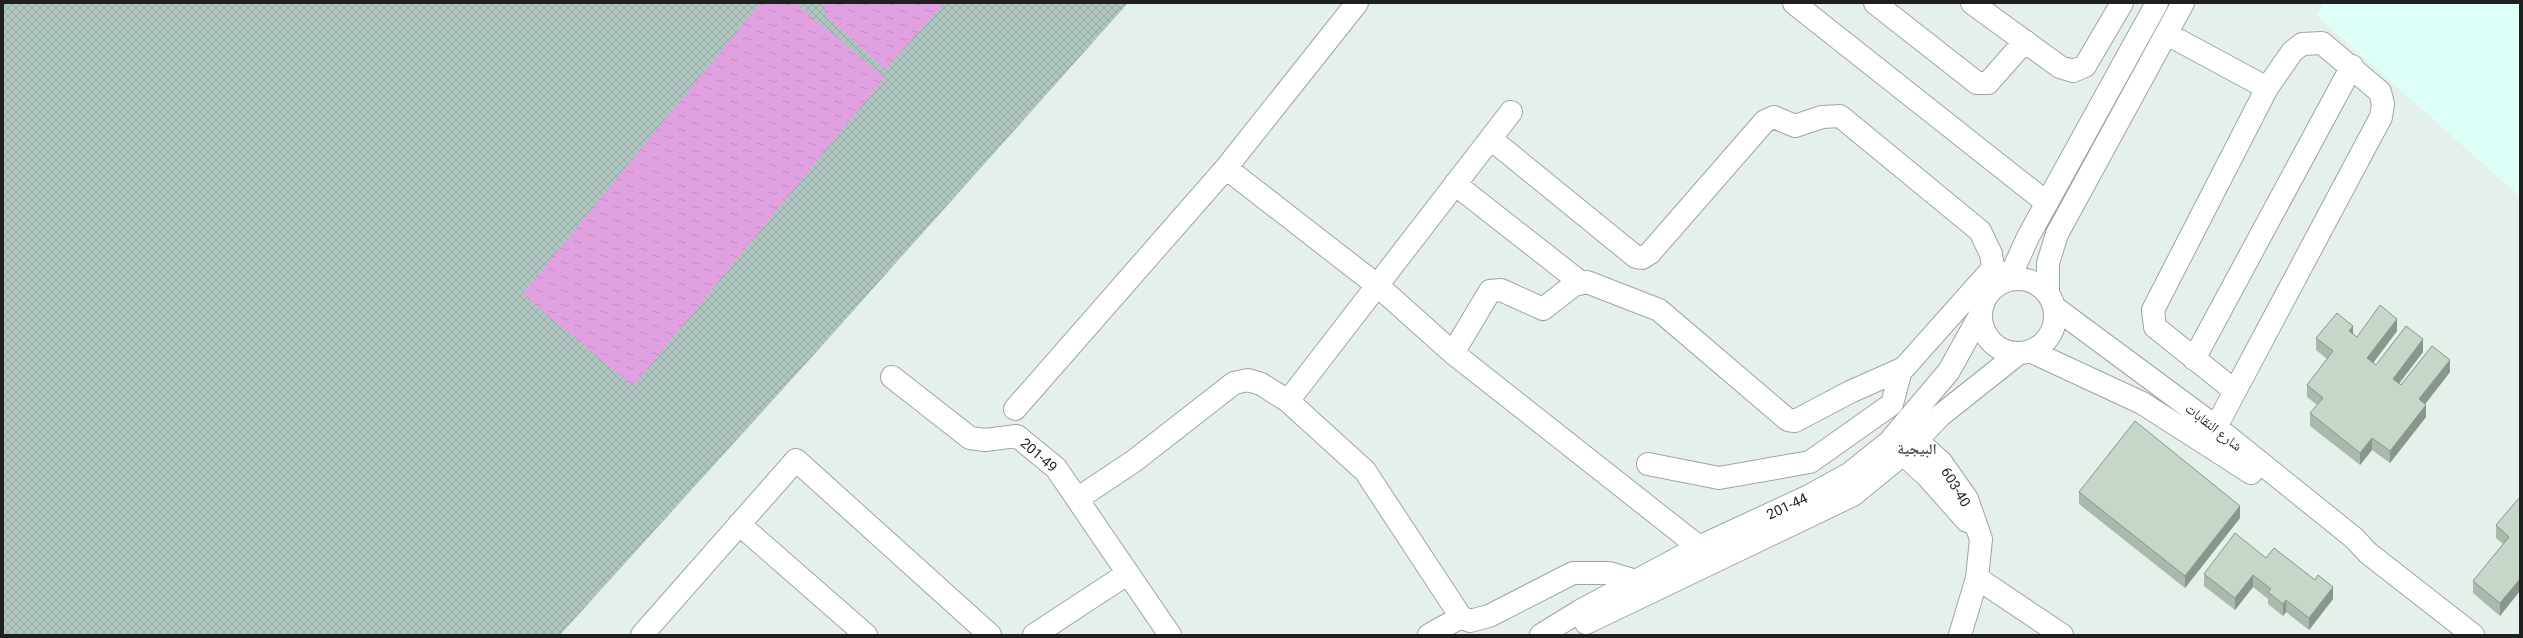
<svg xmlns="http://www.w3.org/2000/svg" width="2523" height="638" font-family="Roboto,'Noto Naskh Arabic',sans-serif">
<defs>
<pattern id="construction-cross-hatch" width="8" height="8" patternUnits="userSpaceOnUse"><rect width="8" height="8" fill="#afc6c0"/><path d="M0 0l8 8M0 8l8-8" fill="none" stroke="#96aaa5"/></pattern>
<pattern id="water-ripples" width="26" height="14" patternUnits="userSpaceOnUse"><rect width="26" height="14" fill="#e1a1e1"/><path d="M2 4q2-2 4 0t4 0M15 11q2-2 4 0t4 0" fill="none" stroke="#c18ac1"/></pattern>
</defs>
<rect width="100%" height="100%" fill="#e4f0e9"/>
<path fill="#defff7" d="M2324 3H2520V197L2317 16Z"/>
<path fill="url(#construction-cross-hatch)" d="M3 3H1128L828 339 560 635H3Z"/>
<path fill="url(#water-ripples)" d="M760 3H795L885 77 633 386 522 294Z
M824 3H944L885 69 825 15Z"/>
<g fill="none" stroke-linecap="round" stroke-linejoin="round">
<g stroke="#a3a3a3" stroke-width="24">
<path id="minor" d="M1794 3 2047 203
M1875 3 1977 83H1988L2025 41
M1972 3 2060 67 2073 71 2085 66 2122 3
M2167 34 2267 88
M1491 139 1636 257 1642 258 1650 253 1765 121 1774 117 1795 126 1822 117 1840 116 1980 231 1991 254 1996 285
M1226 168 1378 286 1453 353 1699 547
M1455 184 1580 282
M1981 316a37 37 0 1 1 74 0a37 37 0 1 1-74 0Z
M2009 279 2028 237 2157 3
M2048 294V263L2057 234 2183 3
M2054 307 2216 427 2354 538 2368 553 2473 635
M2030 351 2142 403 2251 473
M1453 353 1490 291 1501 290 1543 309 1574 285 1587 282 1659 310 1788 420 1795 421 1850 392 1904 368 1994 267
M2194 359 2352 66
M892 377 970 438 985 440 1017 436 1056 468 1170 635
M1288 401 1511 112
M1015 409 1226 168 1357 3
M2216 427 2235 391 2381 117 2383 104 2380 92 2322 43 2302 44 2292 52 2267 88 2153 310 2155 327 2235 391
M1906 431 1941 462 1967 499 1981 539 1977 578 1960 635
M1893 445 1927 476 1967 521
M1648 464 1719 478 1810 462 1892 404 1901 370
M1077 499 1134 461 1234 383 1248 380 1261 384 1288 401 1365 471 1461 617 1470 621 1489 616 1573 573H1609L1636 581
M739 524 866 635
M1977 578 2062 635
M1586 623 1853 495 1903 454 1941 415 2019 353
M642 635 796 460 990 635
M1034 635 1127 574
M1429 635 1461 617
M1541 635 1580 611 1699 547 1809 496 1849 474 1889 442 1949 371 1980 315"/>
</g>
<use href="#minor" stroke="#fff" stroke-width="22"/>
</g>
<path fill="#a9b9ac" d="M2397 331 2373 363 2376 365 2423 352 2399 384 2401 385 2450 372 2425 404 2426 417 2390 463 2372 450 2360 465 2310 426V413L2317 405 2307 397V385L2327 359 2316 350V338L2353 335 2357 337Z
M2079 492 2240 518 2185 588 2079 504Z
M2520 497 2500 616 2473 593V581L2503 544 2496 538V525Z
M2266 558 2333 599 2309 630 2286 612 2283 616 2268 604V599L2253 587 2235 610 2204 586V574Z"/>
<path fill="#89968c" d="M2397 319V331L2367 371V358Z
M2353 326V339L2349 331Z
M2423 339V352L2393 391V379Z
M2450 360V372L2419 412V399Z
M2426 405V417L2390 463V451Z
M2372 438V450L2360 465V453Z
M2240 506V518L2185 588V576Z
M2253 575V587L2235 610V598Z
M2520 579V591L2500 616V603Z
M2333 587V599L2309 630V618Z
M2286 600V612L2283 616V604Z"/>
<path fill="#c4d7c8" stroke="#89968c" d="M2380 305 2397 319 2367 358 2376 365 2406 326 2423 339 2393 379 2401 385 2432 346 2450 360 2419 399 2426 405 2390 451 2372 438 2360 453 2310 413 2323 398 2307 385 2333 351 2316 338 2337 313 2353 326 2349 331 2357 337Z
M2135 421 2240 506 2185 576 2079 492Z
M2520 497V579L2500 603 2473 581 2509 537 2496 525Z
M2235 533 2266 558 2274 548 2315 580 2318 575 2333 587 2309 618 2286 600 2283 604 2268 592 2271 589 2253 575 2235 598 2204 574Z"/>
<g text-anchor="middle" stroke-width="3" stroke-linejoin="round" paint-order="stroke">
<g font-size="14" fill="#1f1f1f" stroke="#fff">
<text transform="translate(2214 427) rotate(38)" y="5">شارع النقابات</text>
<text transform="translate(1039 455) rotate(41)" y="5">201-49</text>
<text transform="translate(1956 487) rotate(59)" y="5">603-40</text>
<text transform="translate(1787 506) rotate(-25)" y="5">201-44</text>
</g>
<g font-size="15" font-weight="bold" fill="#525252" stroke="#fff">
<text x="1917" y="454">البيجية</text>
</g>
</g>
<rect width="2523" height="638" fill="none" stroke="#1f1f1f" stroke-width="8"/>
</svg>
